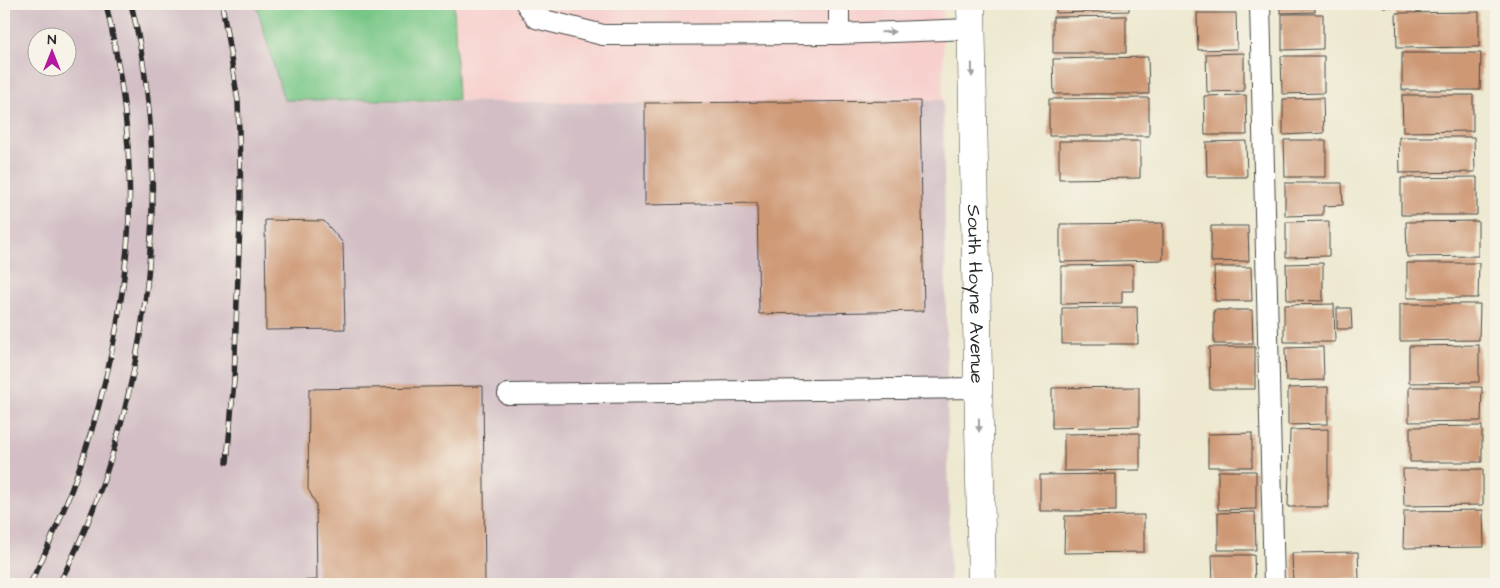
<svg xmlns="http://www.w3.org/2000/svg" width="1500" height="588" viewBox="0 0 1500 588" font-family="'Architects Daughter',sans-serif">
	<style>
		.built { fill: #f7d0ce }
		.industrial { fill: #d2bec4; fill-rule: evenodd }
		.pitch { fill: #78c787; stroke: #527959 }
		.building { fill: #ce9875 }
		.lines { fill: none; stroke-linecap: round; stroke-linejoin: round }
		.service-casing { stroke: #484744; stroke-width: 22 }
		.minor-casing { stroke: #484744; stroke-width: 29 }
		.service { stroke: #fff; stroke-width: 20 }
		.minor { stroke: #fff; stroke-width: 28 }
		.rail-casing { stroke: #2b2b2b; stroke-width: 5.5 }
		.rail { stroke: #f7f3e8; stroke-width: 4; stroke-dasharray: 11; stroke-linecap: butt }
		.oneway { fill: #a0a0a0 }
		.labels { text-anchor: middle; stroke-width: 4; stroke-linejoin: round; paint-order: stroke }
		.street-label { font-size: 19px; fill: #2b2b2b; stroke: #f7f3e8 }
	</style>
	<rect width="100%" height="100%" fill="#f7f3e8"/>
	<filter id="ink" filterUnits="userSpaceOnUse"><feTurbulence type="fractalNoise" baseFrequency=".02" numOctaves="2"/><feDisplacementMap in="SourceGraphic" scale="10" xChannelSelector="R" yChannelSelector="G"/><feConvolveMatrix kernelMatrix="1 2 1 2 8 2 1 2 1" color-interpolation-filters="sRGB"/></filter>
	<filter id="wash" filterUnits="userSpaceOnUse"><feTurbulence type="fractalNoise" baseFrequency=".0096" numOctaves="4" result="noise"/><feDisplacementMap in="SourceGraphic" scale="20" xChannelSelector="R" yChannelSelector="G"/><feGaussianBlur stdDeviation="1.12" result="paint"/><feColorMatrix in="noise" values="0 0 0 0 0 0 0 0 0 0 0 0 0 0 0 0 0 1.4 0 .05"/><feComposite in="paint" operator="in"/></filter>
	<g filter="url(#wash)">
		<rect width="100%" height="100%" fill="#ede8cf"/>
		<!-- built -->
		<polygon class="built" points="256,4 943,4 943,100 645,103 284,100"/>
		<!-- industrial -->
		<path class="industrial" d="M4,4H256L284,100L645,103L943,100L950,584H4ZM38,38H68V68H38Z"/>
		<!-- pitch -->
		<polygon class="pitch" points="256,4 454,4 458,100 284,100"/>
		<g id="blocks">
			<!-- building -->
			<g class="building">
				<polygon points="1056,4 1129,4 1129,11 1056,13"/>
				<rect x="1206" y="4" width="39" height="5"/>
				<polygon points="1280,4 1315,4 1315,12 1280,13"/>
				<polygon points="1383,4 1472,4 1472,6 1383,7"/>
				<polygon points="1479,12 1479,47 1397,48 1396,13"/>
				<polygon points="1197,13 1236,13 1237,49 1198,50"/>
				<polygon points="1282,14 1323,14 1323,49 1282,50"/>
				<polygon points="1126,16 1126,53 1053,53 1053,17"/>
				<polygon points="1244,53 1244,91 1207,92 1206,54"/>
				<polygon points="1402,53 1481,53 1480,90 1402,90"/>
				<polygon points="1281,56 1324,56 1324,93 1282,94"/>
				<polygon points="1148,57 1149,94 1054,94 1053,59"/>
				<polygon points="1246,95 1247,135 1205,135 1204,96"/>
				<polygon points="1402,95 1473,95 1473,131 1403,132"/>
				<polygon points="1149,98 1149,136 1049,136 1049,99"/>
				<polygon points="1323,98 1324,133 1283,135 1283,99"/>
				<polygon points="920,101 924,311 759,314 757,203 645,205 645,103"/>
				<polygon points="1399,137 1474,137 1475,172 1400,173"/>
				<polygon points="1284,140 1326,140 1326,177 1285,177"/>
				<polygon points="1059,141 1140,141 1140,178 1059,179"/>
				<polygon points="1246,141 1247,177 1207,177 1206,142"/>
				<polygon points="1477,177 1477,215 1401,215 1401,178"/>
				<polygon points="1285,183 1342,183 1343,205 1323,206 1323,215 1285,216"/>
				<polygon points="265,220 324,221 343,243 345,329 266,330"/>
				<polygon points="1329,221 1329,256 1286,257 1286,222"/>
				<polygon points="1478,221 1478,256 1407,257 1406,222"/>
				<polygon points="1163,223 1163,260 1060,262 1060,224"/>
				<polygon points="1211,226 1248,226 1249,261 1211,262"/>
				<polygon points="1323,263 1323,301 1287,300 1286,264"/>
				<polygon points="1407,263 1479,263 1478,298 1407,298"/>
				<polygon points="1133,265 1133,291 1122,291 1122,303 1061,304 1061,266"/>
				<polygon points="1214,267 1251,267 1252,301 1215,301"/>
				<polygon points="1334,304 1335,342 1284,342 1284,305"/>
				<polygon points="1400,304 1480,304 1479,340 1400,341"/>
				<polygon points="1137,307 1138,344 1062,344 1062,308"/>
				<polygon points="1337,308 1351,308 1352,329 1337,329"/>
				<polygon points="1214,310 1252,310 1253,344 1214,344"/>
				<polygon points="1479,345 1479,382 1409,383 1409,346"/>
				<polygon points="1209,347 1255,347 1255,389 1210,389"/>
				<polygon points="1323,347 1324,380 1286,381 1285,348"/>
				<polygon points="483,386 485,584 317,584 316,504 308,489 309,389"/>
				<polygon points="1139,387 1139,426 1052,428 1052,388"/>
				<polygon points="1328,387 1328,424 1288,425 1288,388"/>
				<polygon points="1409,387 1482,387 1481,421 1409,422"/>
				<polygon points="1482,426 1482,462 1410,462 1410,427"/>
				<polygon points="1328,429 1328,507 1288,507 1290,430"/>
				<polygon points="1140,433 1140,470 1064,471 1064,434"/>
				<polygon points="1252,433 1252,467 1208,467 1208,434"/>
				<polygon points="1403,469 1483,469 1483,505 1404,506"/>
				<polygon points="1218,471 1256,471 1256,509 1218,510"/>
				<polygon points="1116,474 1116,511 1040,511 1040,475"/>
				<polygon points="1483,510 1484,547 1403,548 1404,511"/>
				<polygon points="1255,512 1256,550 1218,550 1218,513"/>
				<polygon points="1144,515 1144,552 1064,553 1065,516"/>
				<polygon points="1358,552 1359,579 1335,579 1335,584 1293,584 1292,553"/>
				<polygon points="1212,555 1254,555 1255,584 1213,584"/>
				<polygon points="316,580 316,584 292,584 292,581"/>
			</g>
		</g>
	</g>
	<g filter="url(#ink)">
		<use href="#blocks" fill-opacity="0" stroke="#484744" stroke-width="1"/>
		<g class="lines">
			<defs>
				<g id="service">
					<polyline points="526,4 536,18 603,35 839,34 971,29"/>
					<polyline points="839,4 839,34"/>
					<polyline points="1260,4 1274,584"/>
					<polyline points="508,394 978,388"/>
				</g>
				<g id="minor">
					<path id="s1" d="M971,4L982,584"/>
				</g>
			</defs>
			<!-- service casing -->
			<use href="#service" class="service-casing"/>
			<!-- minor casing -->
			<use href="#minor" class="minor-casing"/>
			<!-- service -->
			<use href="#service" class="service"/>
			<!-- minor -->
			<use href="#minor" class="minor"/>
			<defs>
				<g id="rail">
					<polyline points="222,4 238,101 241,196 234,380 227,462"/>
					<path d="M30,584C87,471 123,345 129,218C132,146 122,73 106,4"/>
					<path d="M59,584C147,418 177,186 131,4"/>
				</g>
			</defs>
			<!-- rail casing -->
			<use href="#rail" class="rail-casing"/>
			<!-- rail -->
			<use href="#rail" class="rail"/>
		</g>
		<!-- one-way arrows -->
		<defs><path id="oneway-solid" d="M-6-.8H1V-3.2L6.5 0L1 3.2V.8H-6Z" transform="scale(1.25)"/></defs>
		<g class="oneway">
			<use href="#oneway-solid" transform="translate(888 32) rotate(-2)"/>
			<use href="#oneway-solid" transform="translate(972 70) rotate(89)"/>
			<use href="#oneway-solid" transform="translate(979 425) rotate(89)"/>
		</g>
	</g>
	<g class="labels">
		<!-- street labels -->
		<g class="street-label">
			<text dy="7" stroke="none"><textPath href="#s1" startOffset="290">South Hoyne Avenue</textPath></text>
		</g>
	</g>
	<!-- margin -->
	<rect width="1500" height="588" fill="none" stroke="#f7f3e8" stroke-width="20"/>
	<!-- north arrow -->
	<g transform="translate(52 52)"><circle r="24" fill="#f7f3e8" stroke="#a5a39c"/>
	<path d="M0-4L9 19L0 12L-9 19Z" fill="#b5179e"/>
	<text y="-8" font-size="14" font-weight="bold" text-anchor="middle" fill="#2b2b2b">N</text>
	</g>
</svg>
